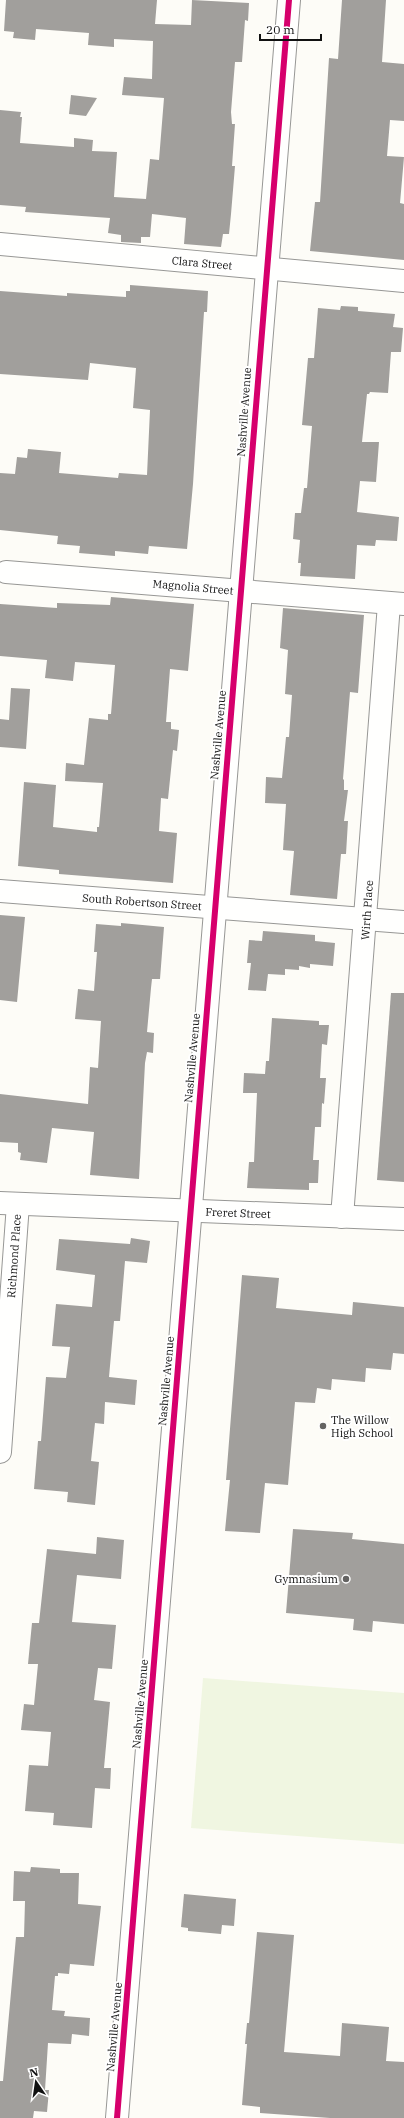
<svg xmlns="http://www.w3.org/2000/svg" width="404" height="2118" viewBox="0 0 404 2118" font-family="'IBM Plex Serif',serif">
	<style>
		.pitch { fill: #f0f6e1 }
		.building { fill: #a19f9c }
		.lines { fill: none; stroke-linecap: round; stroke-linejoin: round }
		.minor-casing { stroke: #979795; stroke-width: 24 }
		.minor { stroke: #fffffe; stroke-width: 22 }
		.cycleway-casing { stroke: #fff; stroke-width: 8 }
		.cycleway { stroke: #d6006c; stroke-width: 6 }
		.poi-dot { fill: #646362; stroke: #fff; stroke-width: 1.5 }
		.labels { text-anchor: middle; stroke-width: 4; stroke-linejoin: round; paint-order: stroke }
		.street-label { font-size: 11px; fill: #111; stroke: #fff }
		.poi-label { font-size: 11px; fill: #111; stroke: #fff; text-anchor: start }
	</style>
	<rect width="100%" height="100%" fill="#fdfcf7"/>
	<!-- pitch -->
	<polygon class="pitch" points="203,1678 404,1693 404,1844 191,1828"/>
	<!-- building -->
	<g class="building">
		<polygon points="6,0 157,0 155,24 191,25 192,0 249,3 248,21 245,20 242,62 235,62 231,112 232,124 235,124 232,166 235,166 231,214 229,234 223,234 221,247 184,244 186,218 152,214 150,237 141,237 141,243 121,242 121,235 108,233 110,218 25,212 26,207 0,205 0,110 21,112 20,117 22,117 20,143 74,147 74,138 93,140 92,151 117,152 114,197 146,199 150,159 159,160 164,98 122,95 124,77 152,79 153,41 114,39 114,47 88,45 89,33 36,29 35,40 13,38 14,32 4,31"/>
		<polygon points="342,0 386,0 382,62 404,64 404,121 390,120 387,156 404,157 400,203 404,204 404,260 310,251 315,202 320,202 329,58 338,59"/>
		<polygon points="71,95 97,98 86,116 69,114"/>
		<polygon points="130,285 208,291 207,312 204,312 193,484 187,549 149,546 148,554 115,551 115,556 79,553 80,546 57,544 58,536 0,530 0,473 15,474 17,457 27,458 28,449 61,452 59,473 118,478 119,473 147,475 150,410 133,408 136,368 90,363 88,380 0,374 0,291 67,296 67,293 126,297 126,291 130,291"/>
		<polygon points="341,306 358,307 358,311 395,314 393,327 403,328 401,352 391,352 388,393 370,392 369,394 367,394 362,442 379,442 376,482 360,481 357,512 399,517 397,541 376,540 375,546 357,545 355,579 300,576 301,563 298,563 300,540 293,539 295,513 301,513 304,488 307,488 312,426 302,425 308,358 314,358 318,308 340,310"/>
		<polygon points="111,597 194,604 188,671 170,669 166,722 171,722 171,729 179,730 177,751 173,750 168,799 161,798 159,831 177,833 173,883 59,874 59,870 18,866 24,782 56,785 53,827 97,832 97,827 99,827 103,783 65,781 66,763 84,765 89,718 108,720 108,714 111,714 115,665 75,662 73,681 45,678 47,660 0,656 0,604 57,608 57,603 110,605"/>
		<polygon points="283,608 364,615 358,693 350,692 343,779 344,780 344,790 348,790 344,821 348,821 346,854 341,854 337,899 290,895 294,851 283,850 286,804 265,803 266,777 282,778 286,737 289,737 292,695 285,694 288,650 280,648"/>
		<polygon points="11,688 30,689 26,749 0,747 0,719 9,720"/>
		<polygon points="0,915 25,917 17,1002 0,1000"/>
		<polygon points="121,923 164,927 160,979 152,979 151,988 147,1032 154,1033 153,1053 147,1052 145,1063 139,1179 90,1175 94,1132 52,1128 47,1163 20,1160 21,1153 18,1152 18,1143 0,1142 0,1094 88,1104 90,1067 98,1068 101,1021 75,1019 78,989 94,991 97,952 94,952 96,924 121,926"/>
		<polygon points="263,931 315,935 315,941 335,943 333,966 310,964 310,968 299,966 299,970 285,969 285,975 268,974 266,991 248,990 251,963 247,963 249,940 262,941"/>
		<polygon points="391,993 404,993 404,1182 377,1180"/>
		<polygon points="272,1018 319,1021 319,1025 329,1025 327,1045 322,1044 320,1078 326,1078 324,1104 322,1103 321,1127 315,1127 313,1160 319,1160 318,1183 309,1183 309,1190 247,1188 249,1162 254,1162 257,1093 243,1093 244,1073 265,1074 266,1061 269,1061"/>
		<polygon points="131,1238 150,1241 147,1263 125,1261 120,1321 114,1321 109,1377 137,1380 135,1405 105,1402 104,1424 95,1423 91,1461 99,1462 95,1505 67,1502 68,1492 34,1489 38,1441 41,1441 46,1377 66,1378 70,1347 52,1346 56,1304 92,1307 95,1275 56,1270 59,1239 130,1244"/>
		<polygon points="242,1275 279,1278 276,1308 352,1315 353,1302 404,1307 404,1354 393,1353 391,1370 366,1368 365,1382 332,1379 331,1390 317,1388 315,1403 295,1402 288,1485 265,1483 260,1533 225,1531 230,1480 226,1480"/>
		<polygon points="293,1529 353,1533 352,1539 404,1544 404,1624 373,1621 372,1632 353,1630 354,1619 286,1613"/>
		<polygon points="97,1537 124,1540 121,1579 77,1575 72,1622 116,1625 112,1669 98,1668 94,1700 110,1702 104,1768 111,1768 110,1789 95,1788 92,1828 53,1825 54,1813 25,1811 29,1765 48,1766 51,1732 21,1730 24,1704 34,1705 38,1664 28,1664 32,1623 39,1623 47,1549 96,1554"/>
		<polygon points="31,1867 60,1869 60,1873 79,1873 78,1904 101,1906 94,1966 70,1964 69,1974 58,1973 58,1976 55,1976 52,2010 65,2011 64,2016 90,2018 89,2036 72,2034 71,2044 48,2043 45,2090 49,2090 47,2112 34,2111 33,2118 0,2118 0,2081 3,2081 16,1937 24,1937 25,1901 13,1901 14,1871 30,1872"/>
		<polygon points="184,1894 236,1899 234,1926 222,1925 221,1934 188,1931 188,1928 181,1927"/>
		<polygon points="257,1932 294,1935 284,2052 340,2056 342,2023 389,2027 386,2061 404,2062 404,2118 330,2118 260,2113 260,2107 242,2105 247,2044 245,2044 247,2023 249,2023"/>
	</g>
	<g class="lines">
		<defs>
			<g id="minor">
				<polyline points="0,244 404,281"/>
				<polyline points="6,572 404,604"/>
				<polyline points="0,891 404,922"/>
				<polyline points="0,1203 404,1219"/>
				<polyline points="342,1217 389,604"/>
				<polyline points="0,1452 18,1204"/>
				<polyline points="117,2118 289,0"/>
			</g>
		</defs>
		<!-- minor casing -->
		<use href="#minor" class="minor-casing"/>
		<!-- minor -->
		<use href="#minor" class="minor"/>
		<defs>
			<polyline id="cycleway" points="117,2118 289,0"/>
		</defs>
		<!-- cycleway casing -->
		<use href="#cycleway" class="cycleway-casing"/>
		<!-- cycleway -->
		<use href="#cycleway" class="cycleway"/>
	</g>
	<!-- markers -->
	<g class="poi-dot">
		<circle cx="323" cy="1426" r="4"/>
		<circle cx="346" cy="1579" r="4"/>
	</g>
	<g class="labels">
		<!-- street labels -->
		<g class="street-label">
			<text transform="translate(202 263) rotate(5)" y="4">Clara Street</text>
			<text transform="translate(244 412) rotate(-86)" y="4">Nashville Avenue</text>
			<text transform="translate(193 587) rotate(5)" y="4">Magnolia Street</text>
			<text transform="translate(218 735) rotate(-85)" y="4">Nashville Avenue</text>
			<text transform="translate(142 902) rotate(4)" y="4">South Robertson Street</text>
			<text transform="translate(367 910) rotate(-86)" y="4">Wirth Place</text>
			<text transform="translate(192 1058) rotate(-85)" y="4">Nashville Avenue</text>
			<text transform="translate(238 1213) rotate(2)" y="4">Freret Street</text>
			<text transform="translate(14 1256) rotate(-86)" y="4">Richmond Place</text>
			<text transform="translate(166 1381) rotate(-85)" y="4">Nashville Avenue</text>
			<text transform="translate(140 1704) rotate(-85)" y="4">Nashville Avenue</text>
			<text transform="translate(114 2027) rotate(-85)" y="4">Nashville Avenue</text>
		</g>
		<!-- poi labels -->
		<g class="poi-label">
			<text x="331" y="1424">The Willow<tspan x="331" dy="13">High School</tspan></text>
			<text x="338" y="1583" text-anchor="end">Gymnasium</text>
		</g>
	</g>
	<!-- north arrow -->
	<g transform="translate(36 2082) rotate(347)" stroke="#ffffff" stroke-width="3" paint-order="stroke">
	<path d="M0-3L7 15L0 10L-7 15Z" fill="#111111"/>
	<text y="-6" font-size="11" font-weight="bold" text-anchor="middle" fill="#111111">N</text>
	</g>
	<!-- scale -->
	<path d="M260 34v6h61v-6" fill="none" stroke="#111111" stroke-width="2"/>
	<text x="266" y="34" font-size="12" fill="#111111" stroke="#ffffff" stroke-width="3" paint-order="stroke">20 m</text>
</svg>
